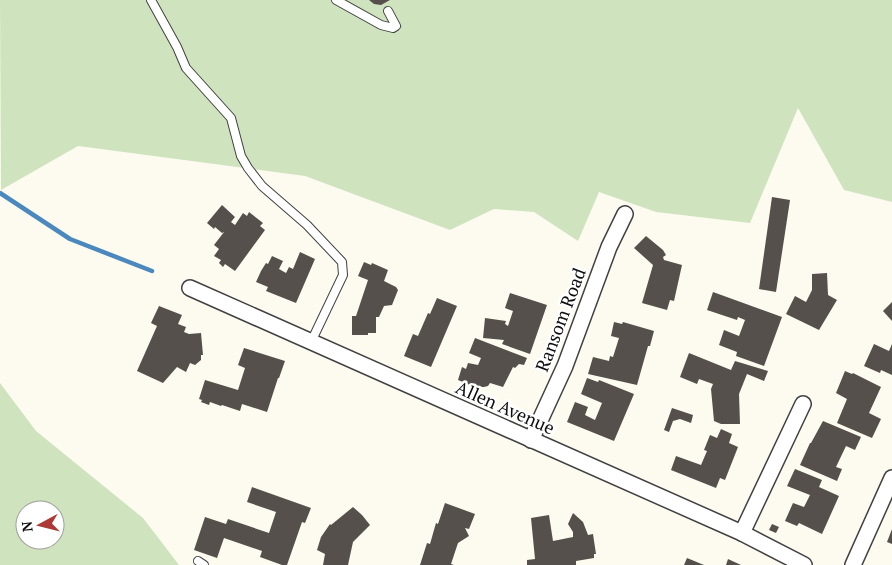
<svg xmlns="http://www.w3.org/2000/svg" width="892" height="565" viewBox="0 0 892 565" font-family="'PT Serif',serif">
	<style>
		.grass { fill: #cfe4be; fill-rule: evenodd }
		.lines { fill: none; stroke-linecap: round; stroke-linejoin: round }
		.stream { stroke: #4b88bd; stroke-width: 4.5 }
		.building { fill: #55504b }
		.service-casing { stroke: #414141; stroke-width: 10 }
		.minor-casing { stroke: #414141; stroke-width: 18 }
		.service { stroke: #fff; stroke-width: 8 }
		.minor { stroke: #fff; stroke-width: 15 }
		.labels { text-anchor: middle; stroke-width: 5; stroke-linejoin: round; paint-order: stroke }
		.street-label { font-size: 18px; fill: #0e0e0e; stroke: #fff }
	</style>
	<rect width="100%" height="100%" fill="#fdfbf0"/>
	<!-- grass -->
	<g class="grass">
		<polygon points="0,0 892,0 892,202 844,190 798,108 750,223 656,212 599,192 578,241 534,212 494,209 450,230 305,176 78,146 1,190"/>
		<path d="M0,383L36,431L143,518L179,565H0ZM25,510H55V540H25Z"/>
	</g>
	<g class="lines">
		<!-- stream -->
		<polyline class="stream" points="0,193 70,239 152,271"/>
	</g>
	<!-- building -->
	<g class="building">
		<polygon points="369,0 390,0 381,5 374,4"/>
		<polygon points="772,197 790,200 776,292 759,289"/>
		<polygon points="222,205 235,217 231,222 235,225 243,213 247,216 249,212 263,223 260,226 265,230 235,271 225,264 223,267 219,263 221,260 214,256 219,249 214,245 224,232 222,233 215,227 214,229 207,223"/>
		<polygon points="646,236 663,250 666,255 663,257 664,260 682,265 674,301 670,300 667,310 642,303 653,265 634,248"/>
		<polygon points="300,252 315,259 296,303 266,291 268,287 256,282 261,271 266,263 268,264 272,256 283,261 279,269 286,273 289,267 293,269"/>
		<polygon points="364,262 371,265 372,263 388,270 384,281 396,287 398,290 392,305 384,306 379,317 376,317 376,333 368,333 368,335 352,335 352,316 356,316 368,280 358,276"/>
		<polygon points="827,273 828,295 837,300 819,330 786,314 795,296 806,302 812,290 812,274"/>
		<polygon points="713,292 782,317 764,366 736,356 737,352 719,345 724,330 739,336 745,320 738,317 737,320 707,310"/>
		<polygon points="510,293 547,305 530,354 502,344 504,340 483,338 485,318 506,321 505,324 508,326 513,311 505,308"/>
		<polygon points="437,298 457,306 431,367 404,356 413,334 418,336 428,313 430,314"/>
		<polygon points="892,302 892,321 883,311"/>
		<polygon points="159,306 182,315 178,324 186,327 184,332 189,334 201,333 203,355 201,355 201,360 195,365 190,363 186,372 177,367 163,383 137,371 157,326 151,323"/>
		<polygon points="614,322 622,324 623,322 654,331 650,346 648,346 637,385 588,374 593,357 609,361 610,356 613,357 619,338 611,336"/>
		<polygon points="475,338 527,358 524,365 519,364 515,368 513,367 503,387 490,383 488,386 484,387 475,387 458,380 462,367 466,369 468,363 478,365 481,358 469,353"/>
		<polygon points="874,344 889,351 892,344 892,375 881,370 880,373 864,366"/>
		<polygon points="244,348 285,361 279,378 278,378 267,412 242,404 240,411 222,405 221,406 210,402 209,405 201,402 202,400 199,399 205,380 238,390 245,368 238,365"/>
		<polygon points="689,353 731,370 735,361 768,371 764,381 747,374 739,394 740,424 721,424 714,421 711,389 713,384 699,379 697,384 680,377"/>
		<polygon points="845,371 852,374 853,373 881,387 869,413 881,419 872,438 837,423 847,399 836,393"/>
		<polygon points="587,378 598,382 599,380 634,394 614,441 567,422 575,402 588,407 585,415 595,420 602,403 581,394"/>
		<polygon points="672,408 693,415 691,423 680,419 673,421 669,432 664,430"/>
		<polygon points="823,421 861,437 855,450 846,446 836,467 842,469 837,481 800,465 810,443 811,443"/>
		<polygon points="721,429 732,434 729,443 738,447 725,480 720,478 716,488 671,470 676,456 701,465 707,451 704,450 710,435 717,438"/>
		<polygon points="795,469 822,480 819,487 839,496 822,534 799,523 797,526 785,521 793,503 804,507 810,495 787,486"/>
		<polygon points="252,487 311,508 305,523 302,522 287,565 282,565 260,557 262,551 224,538 217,558 194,550 205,517 226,524 228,519 269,533 276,512 247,502"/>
		<polygon points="445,503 475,514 469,529 465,528 469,536 458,543 451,564 454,565 420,565 427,543 430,544 436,523 438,524"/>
		<polygon points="353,507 362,515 370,525 353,542 348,565 323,565 325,554 317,550 321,537 330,524 331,525"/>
		<polygon points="573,513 583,522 588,535 593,534 596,554 594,554 594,558 576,561 576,565 527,565 527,560 535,559 531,518 549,515 553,541 573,537 573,532 568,524"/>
		<polygon points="772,524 779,527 776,533 769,530"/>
		<polygon points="892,529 892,544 887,542"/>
		<polygon points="687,558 704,565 684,565"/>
		<polygon points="728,559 741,565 726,565"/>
	</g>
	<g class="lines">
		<defs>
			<g id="service">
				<polyline points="151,0 177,47 186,68 231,118 241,156 248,168 262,186 307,225 342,262 343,275 311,342"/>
				<polyline points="336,0 381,25 393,28 396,26 388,11"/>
				<polyline points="198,561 204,565"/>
			</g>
			<g id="minor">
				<polyline points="190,288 742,533 804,565"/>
				<polyline points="531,440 565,366 609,247 625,214"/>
				<polyline points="742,533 803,404"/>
				<polyline points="853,565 892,478"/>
			</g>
		</defs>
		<!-- service casing -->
		<use href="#service" class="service-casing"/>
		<!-- minor casing -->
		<use href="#minor" class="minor-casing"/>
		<!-- service -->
		<use href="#service" class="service"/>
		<!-- minor -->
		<use href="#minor" class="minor"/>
	</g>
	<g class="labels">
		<!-- street labels -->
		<g class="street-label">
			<text transform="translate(561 320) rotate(-69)" y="6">Ransom Road</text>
			<text transform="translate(505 408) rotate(24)" y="6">Allen Avenue</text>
		</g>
	</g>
	<!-- north arrow -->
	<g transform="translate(40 525) rotate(263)"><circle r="24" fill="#ffffff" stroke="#9f9f9f"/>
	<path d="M0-4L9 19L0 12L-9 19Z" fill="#ad3937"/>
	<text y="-8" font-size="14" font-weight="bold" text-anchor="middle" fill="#0e0e0e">N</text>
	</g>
</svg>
